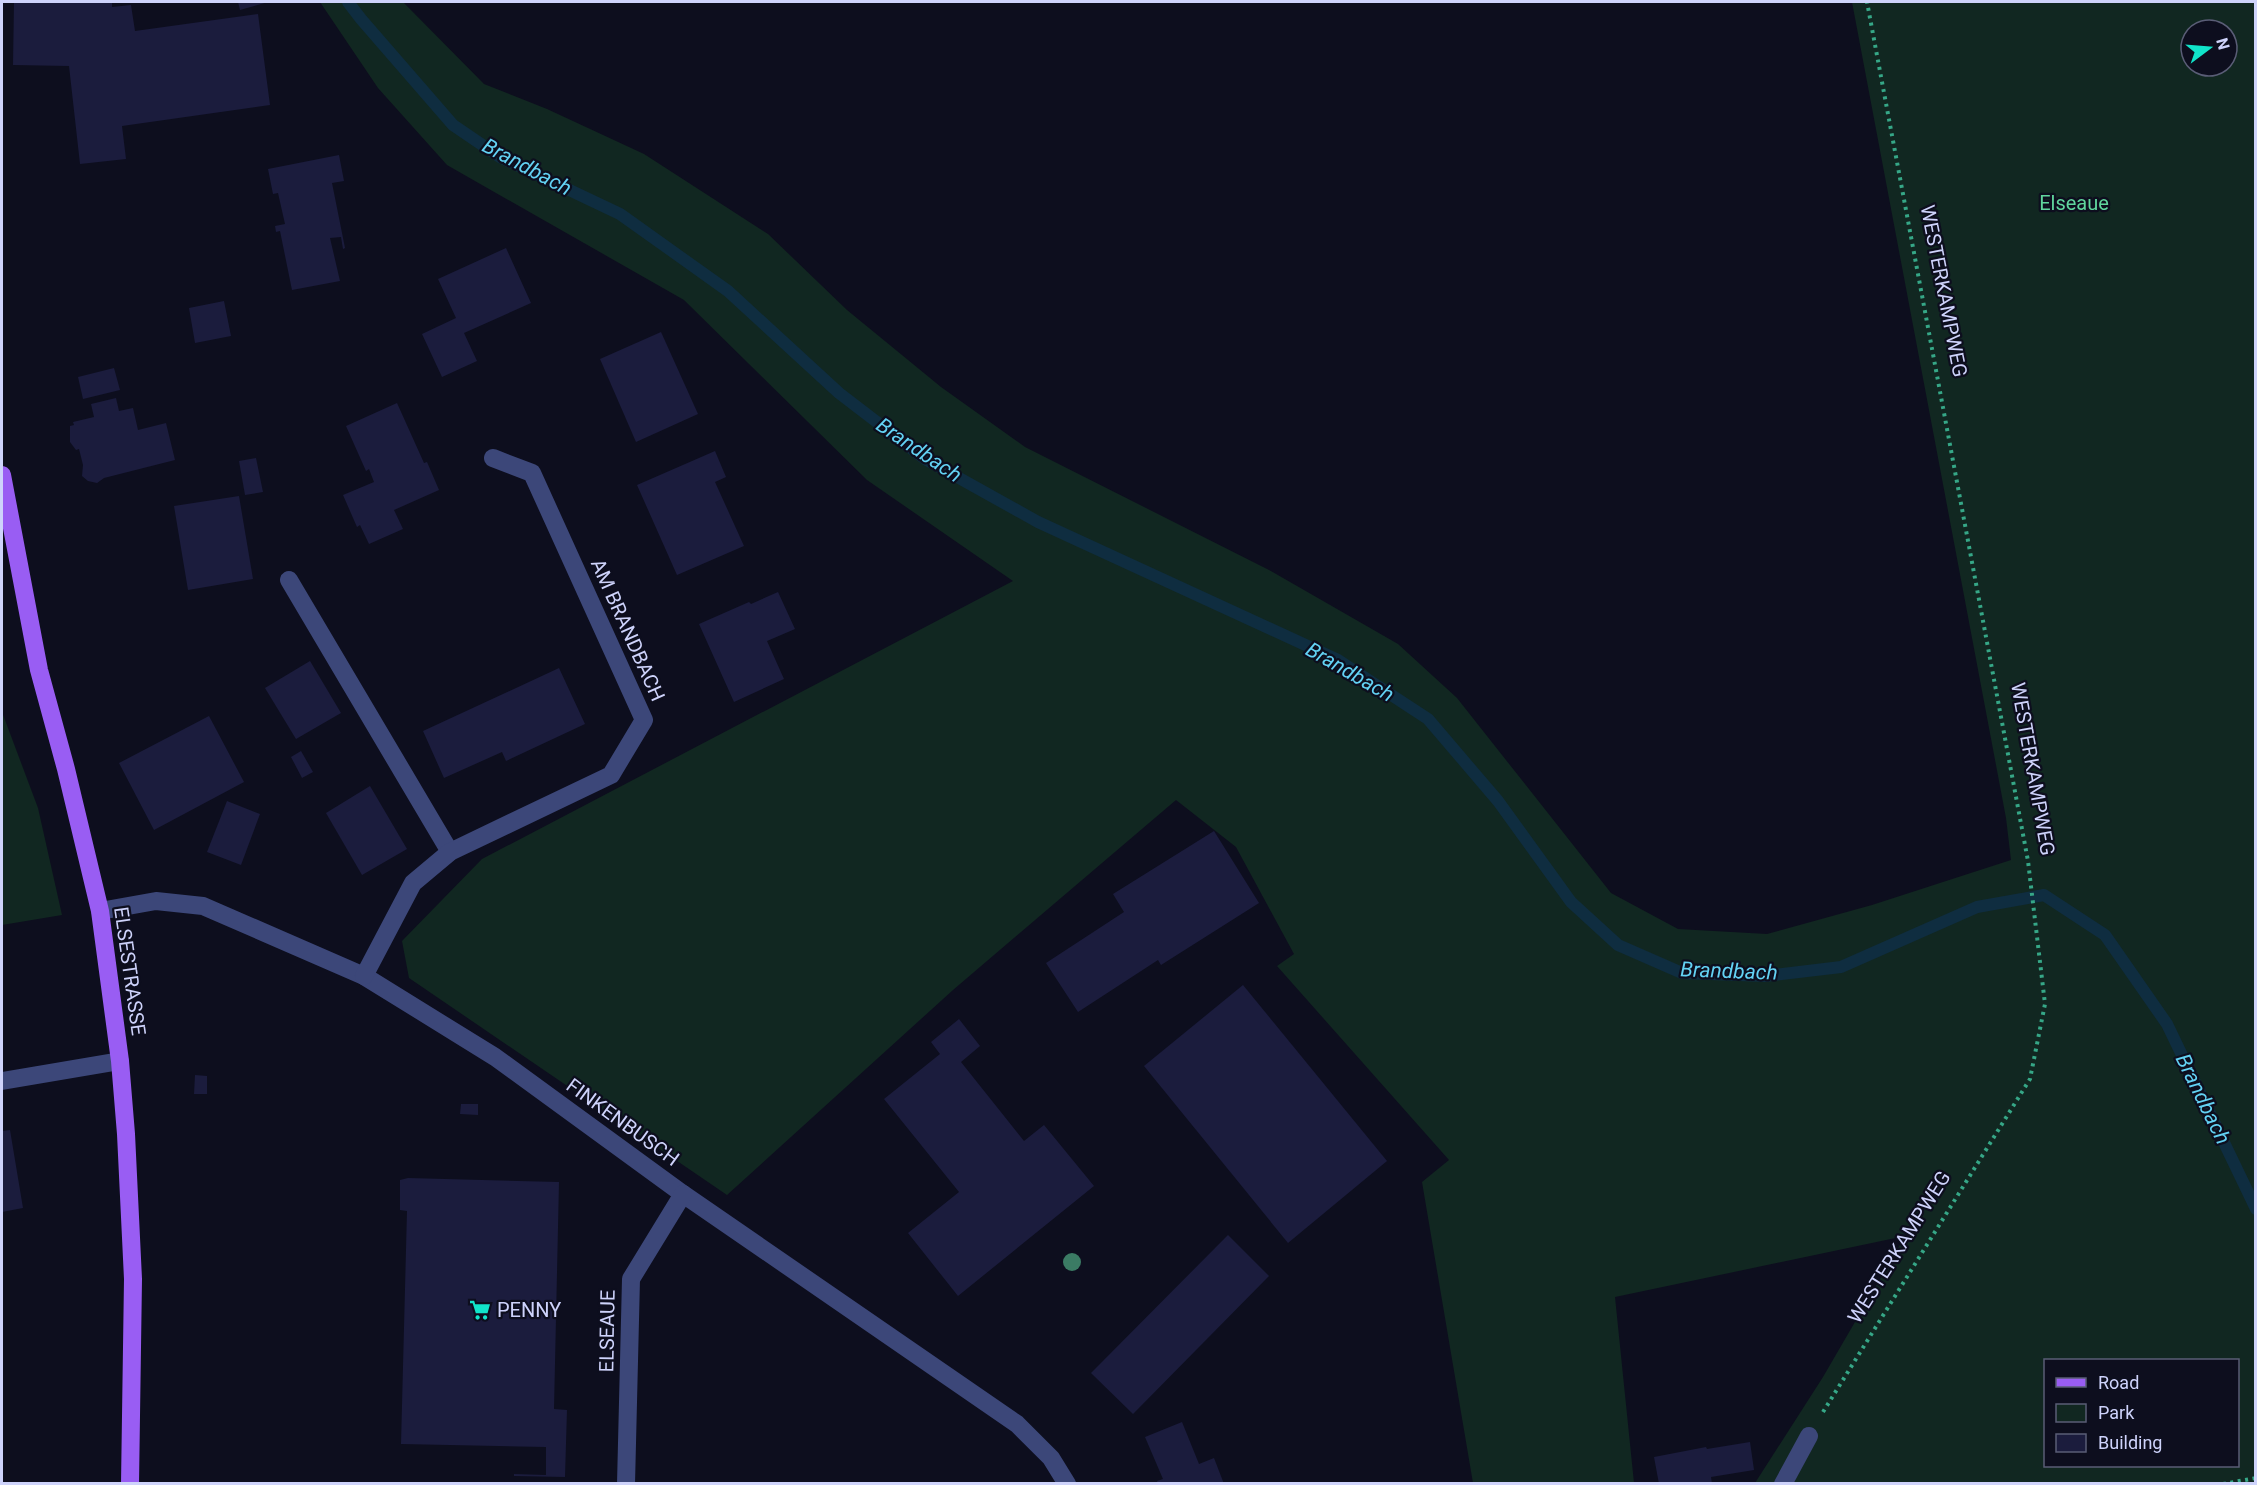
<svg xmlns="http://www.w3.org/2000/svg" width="2257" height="1485" viewBox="0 0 2257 1485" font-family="Roboto,sans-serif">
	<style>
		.green { fill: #112721; fill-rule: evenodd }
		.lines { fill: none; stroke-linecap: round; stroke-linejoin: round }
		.stream { stroke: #0f2d40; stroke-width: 12 }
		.building { fill: #1b1c3d }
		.path { stroke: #36a787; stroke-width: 4; stroke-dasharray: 3 4.5; stroke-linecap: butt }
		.minor { stroke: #3c4779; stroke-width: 18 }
		.major { stroke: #995df3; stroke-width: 18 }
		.tree { fill: #3b7b64 }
		.labels { text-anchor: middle; stroke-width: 4.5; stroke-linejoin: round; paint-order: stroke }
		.park-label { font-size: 20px; fill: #60d59d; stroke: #0d0e1e }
		.street-label { font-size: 20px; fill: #ced3fb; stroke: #0d0e1e }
		.poi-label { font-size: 20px; fill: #ced3fb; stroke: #0d0e1e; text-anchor: start }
		.water-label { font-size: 21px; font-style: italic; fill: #63d2f4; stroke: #0d0e1e }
	</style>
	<rect width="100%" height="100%" fill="#0d0e1e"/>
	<!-- green -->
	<g class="green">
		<path d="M320,2H403L484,84L547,109L644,154L768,234L847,310L941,387L1025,447L1269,570L1398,644L1457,698L1611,893L1678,929L1767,934L1872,905L2011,860L2006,818L1852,2H2255V1483H1755L1823,1377L1905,1236L1615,1297L1634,1483H1473L1422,1182L1449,1160L1277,966L1294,954L1236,847L1176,800L953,990L727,1195L409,978L402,941L482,859L1013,581L867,480L684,300L447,165L378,88ZM2191,30H2227V66H2191ZM2046,1360H2238V1466H2046Z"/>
		<polygon points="2,712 38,808 62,915 2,925"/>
	</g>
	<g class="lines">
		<!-- stream -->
		<polyline class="stream" points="348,2 361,19 453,125 500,157 620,214 728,291 839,393 925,459 1038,522 1338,660 1428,719 1498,801 1571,902 1618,945 1682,973 1766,976 1841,967 1977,907 2044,895 2105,935 2167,1024 2256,1209"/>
	</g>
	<!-- building -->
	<g class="building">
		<polygon points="14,2 112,2 112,7 131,5 135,31 258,14 270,105 122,126 126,159 80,164 69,66 13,65"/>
		<polygon points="238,2 268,2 240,10"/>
		<polygon points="339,155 344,181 332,183 345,248 343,249 341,237 330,238 340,281 292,290 280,231 276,232 275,226 285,224 278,193 273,194 268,169"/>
		<polygon points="506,248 531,303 464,333 477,361 442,377 422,334 456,318 438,279"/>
		<polygon points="224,301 231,336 195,343 189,308"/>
		<polygon points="661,332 698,414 636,442 600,359"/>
		<polygon points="114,368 120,390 83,399 78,377"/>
		<polygon points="116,398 119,411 133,408 138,430 166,423 175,460 104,478 97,483 88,481 82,476 83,465 79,449 76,450 70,442 70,426 74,425 73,422 94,417 91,404"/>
		<polygon points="397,403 424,463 427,462 439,490 394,510 403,529 369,544 360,525 357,527 343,495 374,482 369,469 366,471 346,426"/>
		<polygon points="715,451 726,477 715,482 744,546 677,575 637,485"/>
		<polygon points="256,458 263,492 245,495 239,461"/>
		<polygon points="239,496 253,579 188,590 174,506"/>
		<polygon points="778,592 795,629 767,641 784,679 734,702 699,624 749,602 751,604"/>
		<polygon points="310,661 341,713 296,739 265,688"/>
		<polygon points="559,668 585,724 506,761 502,752 444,778 423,731"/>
		<polygon points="209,716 244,782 154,830 119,763"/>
		<polygon points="301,751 313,772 302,778 291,757"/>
		<polygon points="370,786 407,849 362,875 326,813"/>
		<polygon points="227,801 260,814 241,865 207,852"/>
		<polygon points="1214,831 1259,903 1161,965 1158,960 1078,1012 1046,963 1124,912 1113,894"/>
		<polygon points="1243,985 1387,1161 1288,1243 1144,1066"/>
		<polygon points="959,1019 980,1046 961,1062 1024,1141 1044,1125 1094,1186 958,1296 908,1233 959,1192 884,1099 940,1054 931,1042"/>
		<polygon points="195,1075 207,1076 207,1094 194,1094"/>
		<polygon points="461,1104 478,1104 478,1115 460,1114"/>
		<polygon points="10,1130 23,1208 2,1212 2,1131"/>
		<polygon points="408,1178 559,1182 554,1409 567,1410 565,1477 514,1476 514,1474 546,1475 546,1447 401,1444 407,1211 400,1210 400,1180"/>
		<polygon points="1228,1235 1269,1276 1133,1414 1091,1373"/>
		<polygon points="1182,1422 1199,1464 1214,1458 1224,1484 1158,1484 1157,1481 1163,1479 1145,1437"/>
		<polygon points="1750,1442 1754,1470 1711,1477 1712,1484 1659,1484 1654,1457 1706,1447 1707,1449"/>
	</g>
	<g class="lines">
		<!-- path -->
		<g class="path">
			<polyline points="1823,1412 2030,1079 2045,1004 2028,861 1867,2"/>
			<polyline points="2223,1484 2256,1478"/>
		</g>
		<!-- minor -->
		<g class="minor">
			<polyline points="289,580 450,852"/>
			<polyline points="100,911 156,901 203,906 364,976 495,1057 683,1194 1017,1424 1051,1458 1067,1484"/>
			<polyline points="364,976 413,883 450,852 611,775 644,720 532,473 493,458"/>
			<polyline points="2,1081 120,1061"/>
			<polyline points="626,1484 631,1279 683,1194"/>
			<polyline points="1783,1484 1809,1436"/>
		</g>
		<!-- major -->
		<polyline class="major" points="2,475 39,670 66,769 100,911 120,1061 126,1134 133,1279 130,1484"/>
	</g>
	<!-- trees -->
	<circle class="tree" cx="1072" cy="1262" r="9"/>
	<!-- icons -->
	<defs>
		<symbol id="supermarket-bare" viewBox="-9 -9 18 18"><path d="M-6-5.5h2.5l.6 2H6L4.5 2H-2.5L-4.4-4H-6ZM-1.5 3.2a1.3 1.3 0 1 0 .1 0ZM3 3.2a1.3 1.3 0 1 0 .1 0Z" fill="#11e4ca" stroke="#0d0e1e" stroke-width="2.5" paint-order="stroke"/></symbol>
	</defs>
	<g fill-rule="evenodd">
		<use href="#supermarket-bare" x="465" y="1295" width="30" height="30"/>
	</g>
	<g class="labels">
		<!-- park labels -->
		<g class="park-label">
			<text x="2074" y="210">Elseaue</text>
		</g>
		<!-- street labels -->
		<g class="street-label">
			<text transform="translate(1944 291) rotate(79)" y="7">WESTERKAMPWEG</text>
			<text transform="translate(628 630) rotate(66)" y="7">AM BRANDBACH</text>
			<text transform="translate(2033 769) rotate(80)" y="7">WESTERKAMPWEG</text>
			<text transform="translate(130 971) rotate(82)" y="7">ELSESTRASSE</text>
			<text transform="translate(623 1122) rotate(36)" y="7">FINKENBUSCH</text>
			<text transform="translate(1899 1247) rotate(-58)" y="7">WESTERKAMPWEG</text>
			<text transform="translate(607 1331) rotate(-89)" y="7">ELSEAUE</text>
		</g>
		<!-- poi labels -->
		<g class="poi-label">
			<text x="497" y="1317">PENNY</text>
		</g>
		<!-- water labels -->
		<g class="water-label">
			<text transform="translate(527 167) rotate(28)" y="7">Brandbach</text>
			<text transform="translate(919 450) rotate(34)" y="7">Brandbach</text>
			<text transform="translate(1350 672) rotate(30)" y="7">Brandbach</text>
			<text transform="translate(1729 971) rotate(2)" y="7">Brandbach</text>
			<text transform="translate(2203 1099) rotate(64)" y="7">Brandbach</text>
		</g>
	</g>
	<!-- border -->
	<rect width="2257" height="1485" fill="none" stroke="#ced3fb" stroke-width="6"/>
	<!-- legend -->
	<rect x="2044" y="1359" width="195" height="108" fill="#0d0e1e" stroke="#5a5d76" stroke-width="1.5"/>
	<rect x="2056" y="1378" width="30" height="9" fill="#995df3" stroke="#5a5d76" stroke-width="1.5"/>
	<text x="2098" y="1389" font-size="18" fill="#ced3fb">Road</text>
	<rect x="2056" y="1404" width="30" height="18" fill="#112721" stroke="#5a5d76" stroke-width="1.5"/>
	<text x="2098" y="1419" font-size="18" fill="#ced3fb">Park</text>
	<rect x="2056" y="1434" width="30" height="18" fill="#1b1c3d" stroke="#5a5d76" stroke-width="1.5"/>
	<text x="2098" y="1449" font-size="18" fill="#ced3fb">Building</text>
	<!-- north arrow -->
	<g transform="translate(2209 48) rotate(74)"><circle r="28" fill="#0d0e1e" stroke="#5a5d76" stroke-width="1.5"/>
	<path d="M0-4.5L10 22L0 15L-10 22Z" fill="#11e4ca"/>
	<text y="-9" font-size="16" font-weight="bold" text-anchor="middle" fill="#ced3fb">N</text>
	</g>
</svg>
